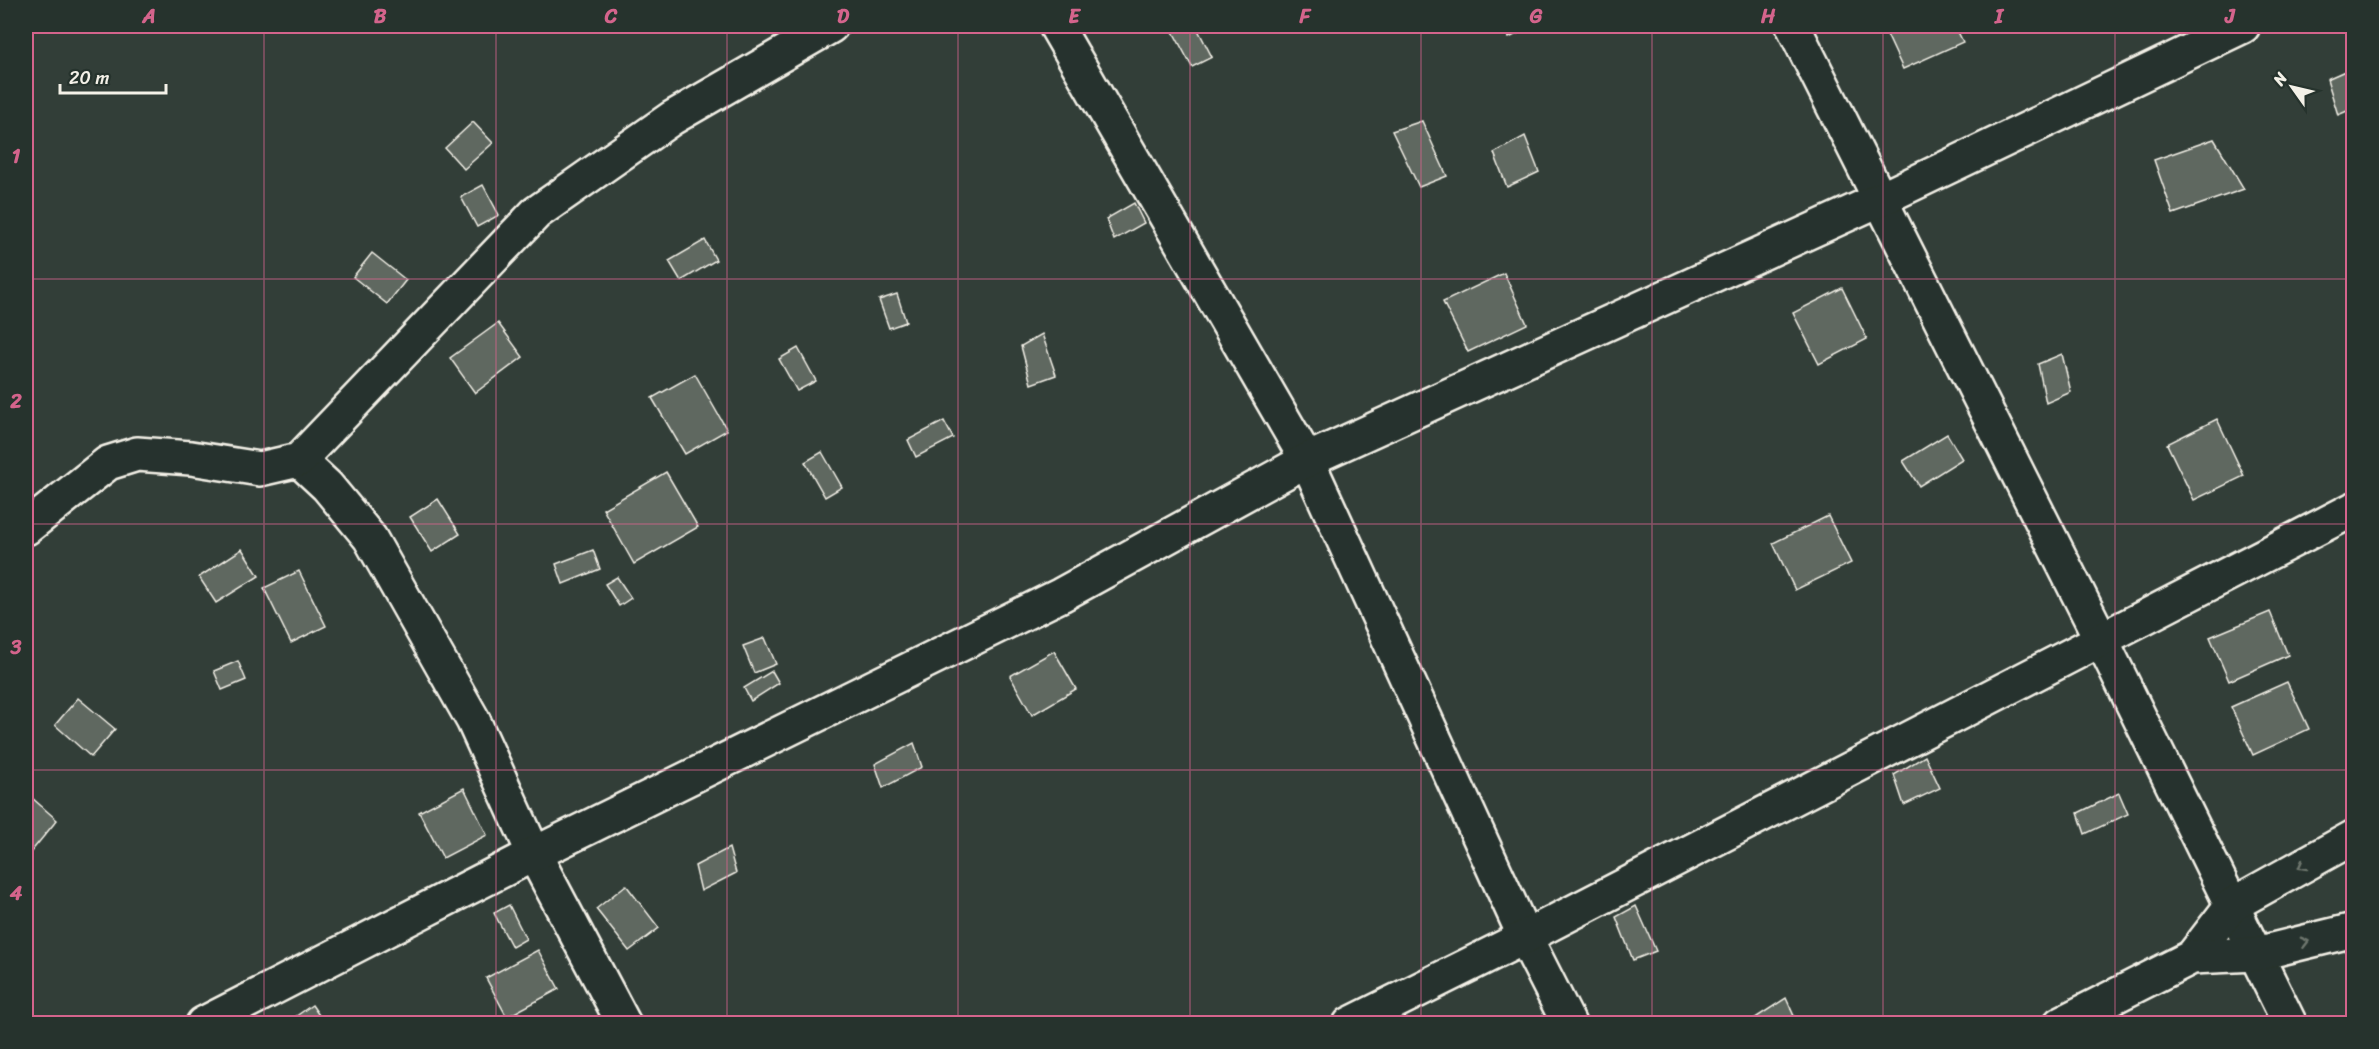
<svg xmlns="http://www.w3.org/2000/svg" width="2379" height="1049" viewBox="0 0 2379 1049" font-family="Sriracha,sans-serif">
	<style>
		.building { fill: #5f6861; stroke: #f4f1e8; stroke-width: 1.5 }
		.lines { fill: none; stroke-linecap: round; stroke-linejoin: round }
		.minor-casing { stroke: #f4f1e8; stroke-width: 38 }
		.tertiary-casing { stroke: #f4f1e8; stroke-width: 38 }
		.minor { stroke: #26332d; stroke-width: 33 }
		.tertiary { stroke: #26332d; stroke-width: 33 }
		.oneway { stroke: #6e766e }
		.grid { fill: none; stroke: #d4648c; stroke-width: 1.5; stroke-opacity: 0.55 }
		.neatline { fill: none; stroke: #d4648c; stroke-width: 2 }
		.grid-label { font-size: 20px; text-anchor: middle; font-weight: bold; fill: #d4648c }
	</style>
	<rect width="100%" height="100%" fill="#323e38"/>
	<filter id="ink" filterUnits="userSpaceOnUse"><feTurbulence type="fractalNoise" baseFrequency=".0167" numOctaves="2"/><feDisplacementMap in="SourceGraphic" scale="12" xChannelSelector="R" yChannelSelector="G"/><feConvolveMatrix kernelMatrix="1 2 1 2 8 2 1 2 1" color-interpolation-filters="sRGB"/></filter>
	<g filter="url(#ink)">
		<!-- building -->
		<g class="building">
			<polygon points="1170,26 1196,26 1212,57 1192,67"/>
			<polygon points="1503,26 1533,26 1509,38"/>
			<polygon points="1883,26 1955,26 1963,42 1903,69"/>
			<polygon points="2354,67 2354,108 2338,115 2327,79"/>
			<polygon points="1422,121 1447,176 1419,187 1392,131"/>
			<polygon points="473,122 493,143 464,169 445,148"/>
			<polygon points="1525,136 1539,172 1507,187 1494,153"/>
			<polygon points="2214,139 2244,189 2173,214 2154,160"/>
			<polygon points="483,185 499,215 477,227 461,197"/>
			<polygon points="1134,203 1144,223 1114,240 1106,219"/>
			<polygon points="705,240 716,260 681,281 669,261"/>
			<polygon points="372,253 406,280 387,304 353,277"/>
			<polygon points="1504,273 1527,324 1468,352 1443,302"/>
			<polygon points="1842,288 1867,339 1819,364 1793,313"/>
			<polygon points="897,294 906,322 889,328 879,300"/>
			<polygon points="498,323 523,357 475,393 450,358"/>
			<polygon points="1042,334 1056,375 1031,384 1021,346"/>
			<polygon points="798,348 816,381 797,391 779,359"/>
			<polygon points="2062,354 2071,392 2046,403 2038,364"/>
			<polygon points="695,374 727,430 685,454 652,398"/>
			<polygon points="2217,419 2244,476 2194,500 2167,444"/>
			<polygon points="944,421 953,438 916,457 908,440"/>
			<polygon points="1947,434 1962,459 1919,486 1903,461"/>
			<polygon points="822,452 842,487 825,497 805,462"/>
			<polygon points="666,472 698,527 634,564 603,509"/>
			<polygon points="438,499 460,534 432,552 410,517"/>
			<polygon points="1828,516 1851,563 1795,590 1773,543"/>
			<polygon points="242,549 259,576 216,603 199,577"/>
			<polygon points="593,550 600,569 563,584 556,564"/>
			<polygon points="299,571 326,626 291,643 264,588"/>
			<polygon points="617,577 631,598 619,606 605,584"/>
			<polygon points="2270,612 2288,655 2229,681 2210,637"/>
			<polygon points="765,638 776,664 754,673 743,646"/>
			<polygon points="1054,651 1076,689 1032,715 1010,676"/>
			<polygon points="238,661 246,680 222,690 214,671"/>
			<polygon points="772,671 779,683 751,701 744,688"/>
			<polygon points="2287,682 2309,729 2253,755 2231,707"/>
			<polygon points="78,698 115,729 91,757 55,725"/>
			<polygon points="914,743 922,767 883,788 875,764"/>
			<polygon points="1925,756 1940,788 1904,805 1894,775"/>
			<polygon points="464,788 487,835 443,858 419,812"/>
			<polygon points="2119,793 2128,814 2085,834 2078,813"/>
			<polygon points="31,797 57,820 26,858 26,803"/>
			<polygon points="729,848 736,873 701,891 695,866"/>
			<polygon points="626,885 659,928 629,951 596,909"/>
			<polygon points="509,905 526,939 512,947 494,913"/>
			<polygon points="1636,906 1656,951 1633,960 1616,917"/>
			<polygon points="538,950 559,989 507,1017 486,978"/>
			<polygon points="1786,998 1794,1016 1782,1024 1746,1024"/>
			<polygon points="312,1005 325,1024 285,1024"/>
		</g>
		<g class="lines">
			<defs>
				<g id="minor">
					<polyline points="1056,26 1307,460 1525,937 1569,1024"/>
					<polyline points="1793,26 2101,639 2290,1024"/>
					<polyline points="299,460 327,486 370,538 473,720 534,854 624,1024"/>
					<polyline points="26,528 108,463 137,454 191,458 260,469 299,460 536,213 672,118 831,26"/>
					<polyline points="203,1024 534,854 1061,595 1307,460 1881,199 2243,26"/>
					<polyline points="1350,1024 1525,937 2354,509"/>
				</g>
				<g id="tertiary">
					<polyline points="2192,957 2232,905 2354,837"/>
					<polyline points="2060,1024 2192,957 2256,954 2354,930"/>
				</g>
			</defs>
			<!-- minor casing -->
			<use href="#minor" class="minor-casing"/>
			<!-- tertiary casing -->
			<use href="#tertiary" class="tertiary-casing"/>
			<!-- minor -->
			<use href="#minor" class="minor"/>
			<!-- tertiary -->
			<use href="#tertiary" class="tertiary"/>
		</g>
		<!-- one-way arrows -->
		<defs><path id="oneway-chevron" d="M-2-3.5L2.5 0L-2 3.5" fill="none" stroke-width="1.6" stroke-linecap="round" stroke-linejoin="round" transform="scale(1.5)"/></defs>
		<g class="oneway">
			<use href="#oneway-chevron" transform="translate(2302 866) rotate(151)"/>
			<use href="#oneway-chevron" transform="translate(2305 942) rotate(-14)"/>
		</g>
	</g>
	<!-- grid -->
	<path class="grid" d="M264,26V1024M496,26V1024M727,26V1024M958,26V1024M1190,26V1024M1421,26V1024M1652,26V1024M1883,26V1024M2115,26V1024M26,279H2354M26,524H2354M26,770H2354"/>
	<!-- margin -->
	<rect width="2379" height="1049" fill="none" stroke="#26332d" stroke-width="66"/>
	<!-- north arrow -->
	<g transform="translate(2292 87) rotate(304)" stroke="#26332d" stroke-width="4.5" paint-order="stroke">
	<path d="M0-4.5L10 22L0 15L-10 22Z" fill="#f4f1e8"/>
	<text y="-9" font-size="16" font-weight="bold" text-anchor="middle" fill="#f4f1e8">N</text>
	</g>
	<!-- scale -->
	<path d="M60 84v9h106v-9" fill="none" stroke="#f4f1e8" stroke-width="3"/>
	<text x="69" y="84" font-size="18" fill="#f4f1e8" stroke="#26332d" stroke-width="4.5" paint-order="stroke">20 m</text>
	<rect x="33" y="33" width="2313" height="983" class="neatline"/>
	<g class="grid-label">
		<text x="149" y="23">A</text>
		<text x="380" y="23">B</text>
		<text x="611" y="23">C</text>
		<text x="843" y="23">D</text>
		<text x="1074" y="23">E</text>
		<text x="1305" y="23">F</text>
		<text x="1536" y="23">G</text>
		<text x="1768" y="23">H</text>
		<text x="1999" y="23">I</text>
		<text x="2230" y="23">J</text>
		<text x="16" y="163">1</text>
		<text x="16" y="408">2</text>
		<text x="16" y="654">3</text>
		<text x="16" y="900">4</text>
	</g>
</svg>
